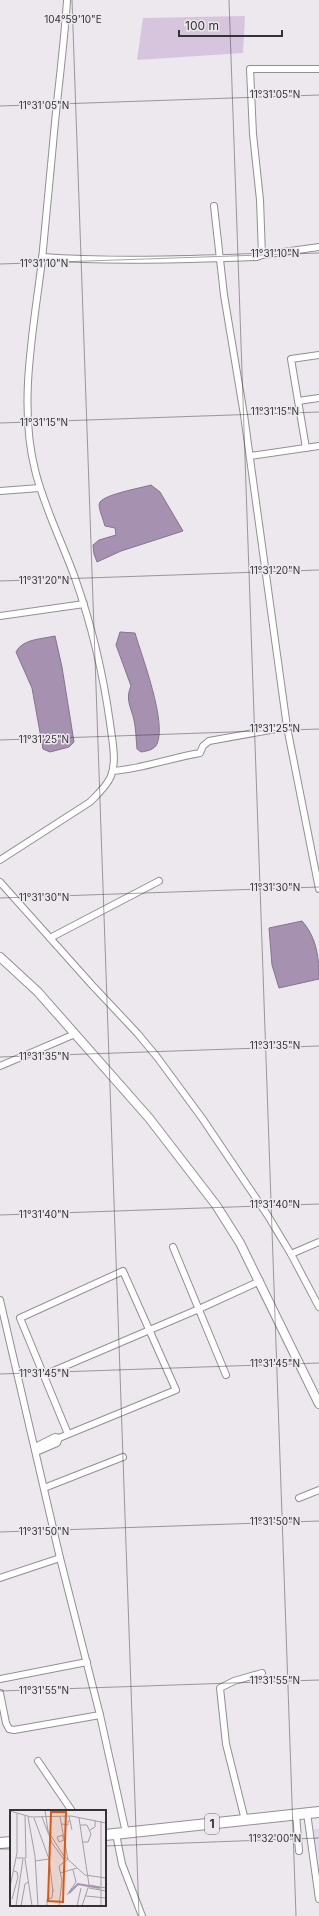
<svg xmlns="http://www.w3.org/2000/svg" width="319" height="1916" viewBox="0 0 319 1916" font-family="Inter,sans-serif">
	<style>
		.built { fill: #e2d9e6 }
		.green { fill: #d7c5de }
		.water { fill: #a791b1; stroke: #84748c }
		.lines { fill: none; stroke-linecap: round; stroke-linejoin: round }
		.minor-casing { stroke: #938f94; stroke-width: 8 }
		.tertiary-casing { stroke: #938f94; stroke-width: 10 }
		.trunk-casing { stroke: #938f94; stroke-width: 12 }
		.minor { stroke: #fff; stroke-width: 6 }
		.tertiary { stroke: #fff; stroke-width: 8 }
		.trunk { stroke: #fff; stroke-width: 10 }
		.ticks { fill: none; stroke: #333234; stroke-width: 1; stroke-opacity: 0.45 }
		.labels { text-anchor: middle; stroke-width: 3; stroke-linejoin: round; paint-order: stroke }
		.shield { fill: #ece8ee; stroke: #6a696c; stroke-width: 1 }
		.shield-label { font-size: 12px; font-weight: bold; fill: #333234 }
		.inset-river { fill: none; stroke: #a791b1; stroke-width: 2 }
		.inset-road { fill: none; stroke: #a29fa4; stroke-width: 1 }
		.view { fill: #df570e; fill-opacity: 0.15; stroke: #df570e; stroke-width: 2 }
		.inset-edge { fill: none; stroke: #333234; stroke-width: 2 }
		.ticks-label { font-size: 10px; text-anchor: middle; fill: #333234; stroke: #ece8ee; stroke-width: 3; stroke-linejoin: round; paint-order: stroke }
	</style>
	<rect width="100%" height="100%" fill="#ece8ee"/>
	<!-- built -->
	<polygon class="built" points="313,1829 319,1829 319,1866"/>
	<!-- green -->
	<polygon class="green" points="245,16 243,53 137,60 143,18"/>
	<!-- water -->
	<g class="water">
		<path d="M151,485L160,492L183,531L121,551L97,562L94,554L93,545L99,540L116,535L115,528L105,526L104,523C103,518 97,506 100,502C106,494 141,488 151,485Z"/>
		<path d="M120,632L135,633C142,657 167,722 157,744C154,750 147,751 141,752L137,749C136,739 136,729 134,720C131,707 125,699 131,686L116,645Z"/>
		<path d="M55,636L62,667L74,742L69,747L50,752L43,749L32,688L16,652C22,639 42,639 55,636Z"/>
		<path d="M302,921C317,938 319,958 319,979L279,988L272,965L269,928Z"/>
	</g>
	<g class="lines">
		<defs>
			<g id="minor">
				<polyline points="214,206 224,295 244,415 287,727 319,889"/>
				<polyline points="262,255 319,247"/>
				<path d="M42,257C113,262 186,259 257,257L262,255L260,200L253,134L250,69H319"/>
				<polyline points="298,401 319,398"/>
				<polyline points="306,448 291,359 319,355"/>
				<polyline points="250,456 319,446"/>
				<polyline points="0,491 40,488"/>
				<polyline points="0,616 84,604"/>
				<path d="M113,771C142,769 170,758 200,753L203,746L209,741L287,727"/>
				<path d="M0,860L90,802C98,794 107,786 111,776C117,761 112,739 110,723C103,673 92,626 75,578C62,542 44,507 35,470C18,403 34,327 42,260C46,221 49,183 53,144C57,96 64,48 67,0"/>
				<polyline points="0,882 92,985 138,1034 157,1057 202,1118 268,1216 291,1254 319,1307"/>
				<polyline points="50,938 159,881"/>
				<polyline points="0,1066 75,1034"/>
				<polyline points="173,1247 226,1375"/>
				<polyline points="291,1254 319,1242"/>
				<polyline points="0,1300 60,1558 100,1715 126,1833"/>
				<polyline points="44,1375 199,1309 260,1281"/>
				<polyline points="59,1438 176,1390 123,1271 20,1318 68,1434"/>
				<polyline points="35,1447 55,1437 59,1438 57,1443 36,1452"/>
				<polyline points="44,1488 123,1457"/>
				<polyline points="299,1498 319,1490"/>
				<polyline points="0,1578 60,1558"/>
				<polyline points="0,1679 87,1662"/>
				<polyline points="0,1693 6,1723 9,1729 14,1730 100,1715"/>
				<polyline points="38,1761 72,1811"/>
				<polyline points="307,1813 319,1899"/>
				<polyline points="296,1814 299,1851"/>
				<polyline points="245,1820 226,1744 220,1688 234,1681 262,1673"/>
				<polyline points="116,1834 122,1864 142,1916"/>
			</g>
			<polyline id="tertiary" points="0,957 38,992 149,1118 216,1205 240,1243 319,1404"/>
			<g id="trunk">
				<polyline points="105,1835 319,1812"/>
				<polyline points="0,1843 11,1842"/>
			</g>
		</defs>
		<!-- minor casing -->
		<use href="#minor" class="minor-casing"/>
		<!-- tertiary casing -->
		<use href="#tertiary" class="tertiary-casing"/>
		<!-- trunk casing -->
		<use href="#trunk" class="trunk-casing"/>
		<!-- minor -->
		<use href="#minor" class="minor"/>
		<!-- tertiary -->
		<use href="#tertiary" class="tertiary"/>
		<!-- trunk -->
		<use href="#trunk" class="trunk"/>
	</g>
	<!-- ticks -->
	<path class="ticks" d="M72,0L139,1916M229,0L296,1916M0,106L319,95M0,264L319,253M0,423L319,412M0,581L319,570M0,740L319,729M0,898L319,887M0,1057L319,1046M0,1215L319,1204M0,1374L319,1363M0,1532L319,1521M0,1691L319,1680M105,1846L319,1838M0,1849H11"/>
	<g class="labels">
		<!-- shield labels -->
		<rect class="shield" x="205" y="1814" width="14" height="20" rx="3"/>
		<g class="shield-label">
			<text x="212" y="1828">1</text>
		</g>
	</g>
	<!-- overview -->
	<g transform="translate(10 1810)">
		<rect width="96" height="96" fill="#ece8ee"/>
		<path class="inset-river" d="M59,83L68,74L90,78"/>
		<path class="inset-road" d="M35,0L38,21L53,45L75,65L96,68M0,1L21,7L61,6L96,13M59,6L62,20M18,7L25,46L28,96M32,7L42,33L55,51M50,7L58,50M24,8L39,49L43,82M69,8L79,75L72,96M52,14L58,15V11H60M70,15H77L81,24L78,32H72M80,20L85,17V10M52,25L54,30L49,32L47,27L53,25M7,48H16L15,6M15,49L22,96M25,51L39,49M50,63L67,58M79,75L96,78M0,77L7,43V3M79,78L96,81M57,85L66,72L63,60M76,86L96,88M2,89L8,67L7,62L4,61M6,96L13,49M11,96L15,74L18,72M37,96V89L42,88L43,79M49,96L52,71L49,56L57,50M67,96L71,78M91,96V11"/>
		<path class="view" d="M41,2H56L53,92L38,91Z"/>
		<rect width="96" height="96" class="inset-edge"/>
	</g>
	<g class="ticks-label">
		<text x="73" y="23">104°59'10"E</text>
		<text x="275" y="98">11°31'05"N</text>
		<text x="44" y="109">11°31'05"N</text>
		<text x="275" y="257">11°31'10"N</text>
		<text x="44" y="267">11°31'10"N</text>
		<text x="275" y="415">11°31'15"N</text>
		<text x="44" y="426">11°31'15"N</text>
		<text x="275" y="574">11°31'20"N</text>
		<text x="44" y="584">11°31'20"N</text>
		<text x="275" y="732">11°31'25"N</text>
		<text x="44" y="743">11°31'25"N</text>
		<text x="275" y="891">11°31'30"N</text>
		<text x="44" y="901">11°31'30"N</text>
		<text x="275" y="1049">11°31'35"N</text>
		<text x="44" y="1060">11°31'35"N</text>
		<text x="275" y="1208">11°31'40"N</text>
		<text x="44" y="1218">11°31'40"N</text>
		<text x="275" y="1367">11°31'45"N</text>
		<text x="44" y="1377">11°31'45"N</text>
		<text x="275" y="1525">11°31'50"N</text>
		<text x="44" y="1535">11°31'50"N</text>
		<text x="275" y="1684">11°31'55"N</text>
		<text x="44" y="1694">11°31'55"N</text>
		<text x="275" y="1842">11°32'00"N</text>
	</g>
	<!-- scale -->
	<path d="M179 30v6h103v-6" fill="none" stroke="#333234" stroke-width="2"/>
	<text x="185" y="30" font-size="12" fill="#333234" stroke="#ece8ee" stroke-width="3" paint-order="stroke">100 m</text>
</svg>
